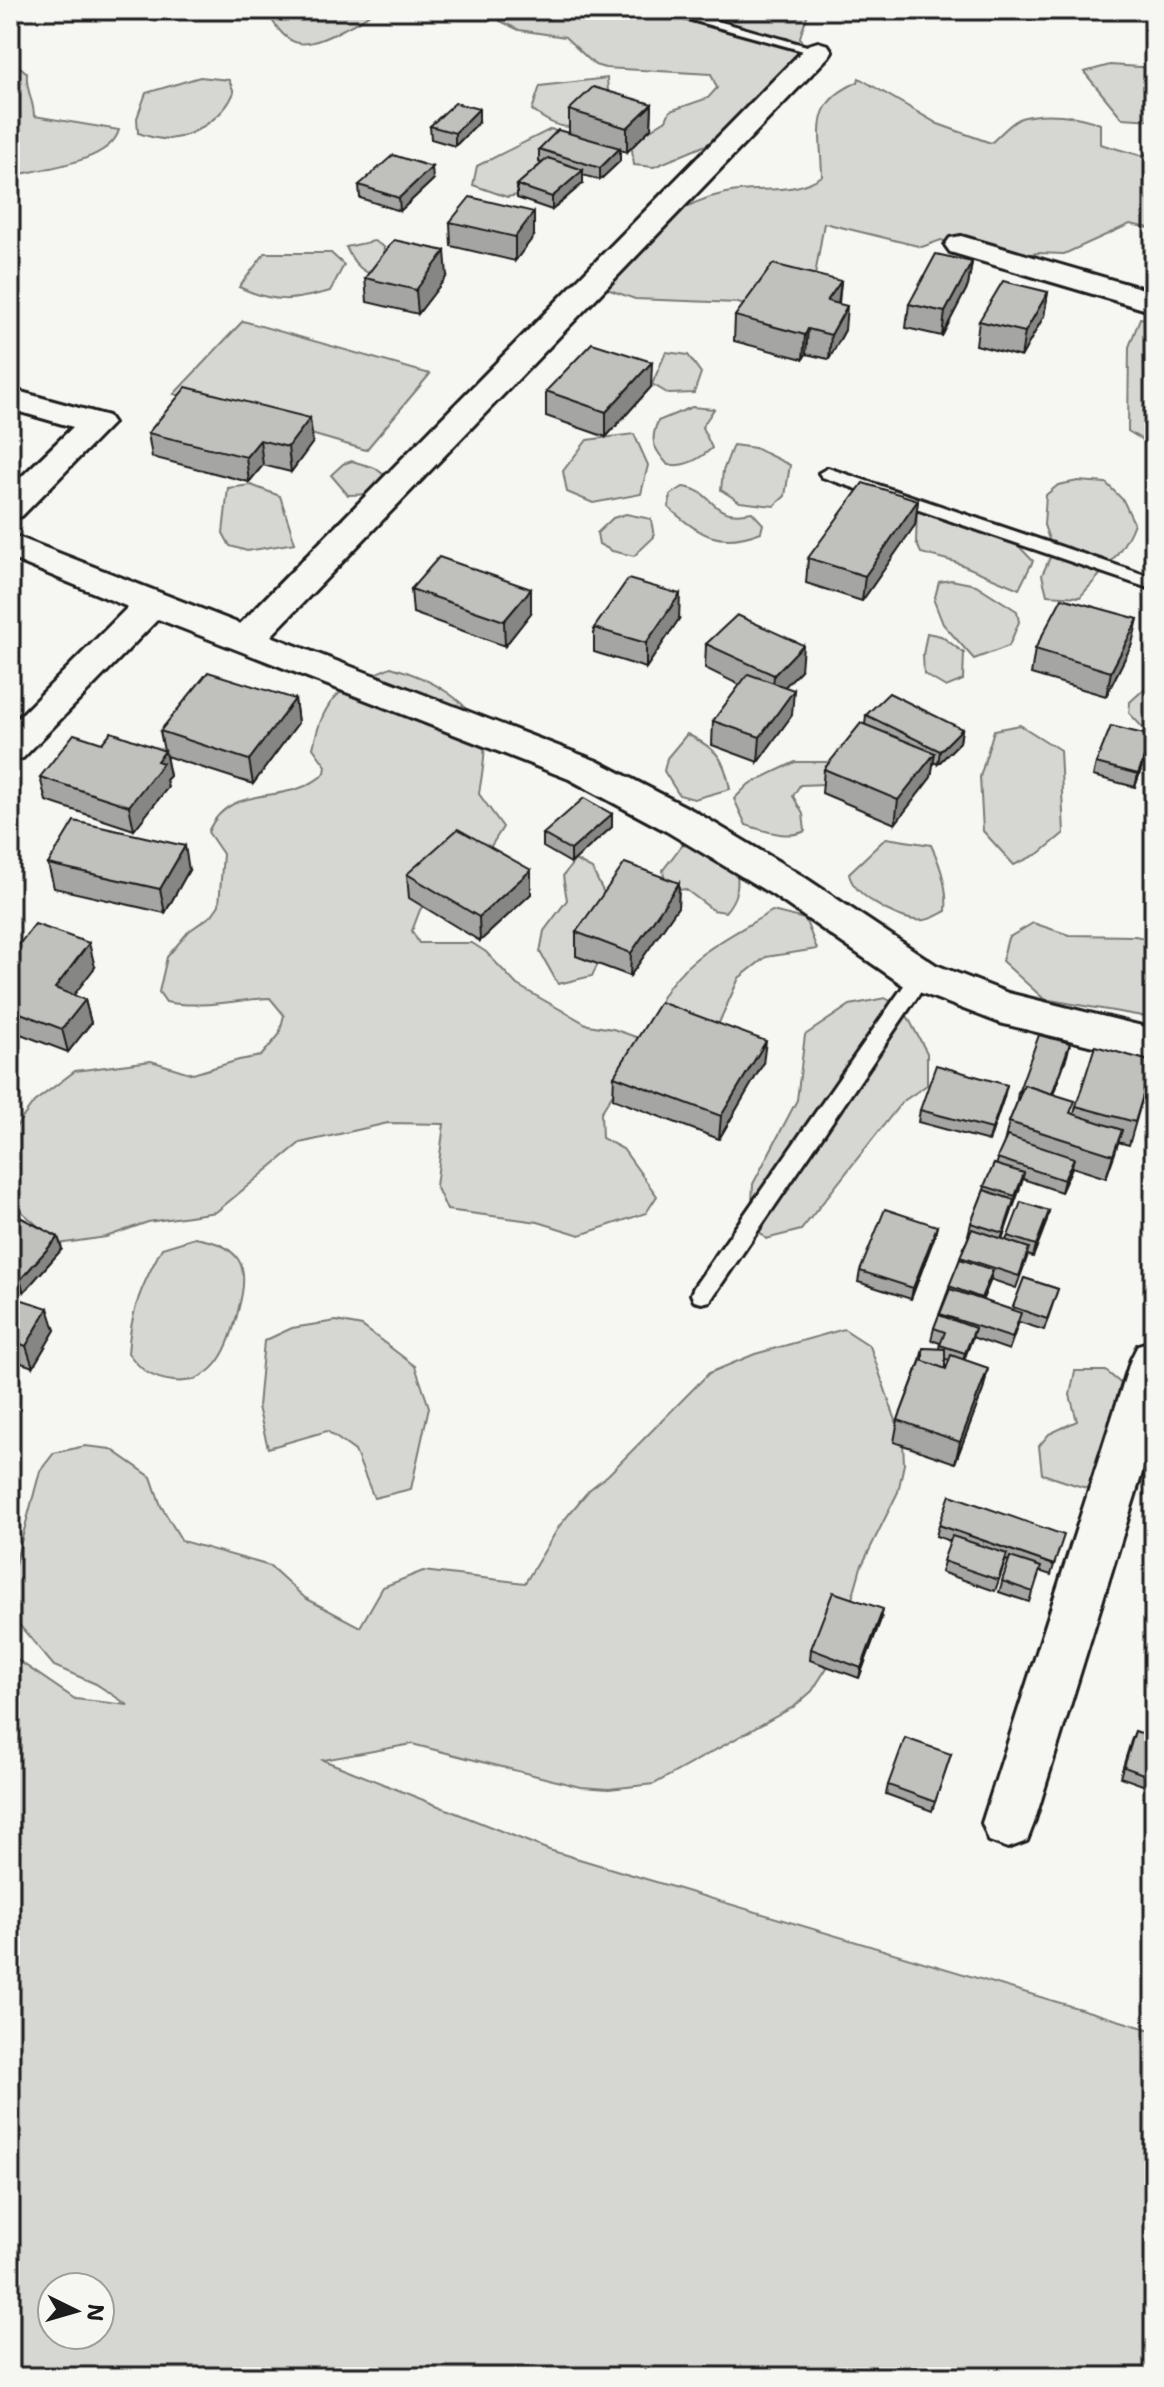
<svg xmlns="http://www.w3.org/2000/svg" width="1164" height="2387" viewBox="0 0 1164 2387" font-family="'Shantell Sans',sans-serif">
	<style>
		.green { fill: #d6d6d2; stroke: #797977; stroke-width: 2; fill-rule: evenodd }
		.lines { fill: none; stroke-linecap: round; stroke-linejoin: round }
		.service-casing { stroke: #1c1c1c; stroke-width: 6 }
		.minor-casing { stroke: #1c1c1c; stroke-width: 6 }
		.service { fill: #f6f6f2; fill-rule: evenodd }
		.minor { fill: #f6f6f2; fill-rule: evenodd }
		.wall { fill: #a5a5a3; stroke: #1c1c1c; stroke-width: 2; fill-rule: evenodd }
		.shaded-wall { fill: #868684; stroke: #1c1c1c; stroke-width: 2 }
		.building { fill: #c0c0bd; stroke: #1c1c1c; stroke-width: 2 }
	</style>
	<rect width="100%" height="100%" fill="#f6f6f2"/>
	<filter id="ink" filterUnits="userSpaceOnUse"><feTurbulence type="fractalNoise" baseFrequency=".0125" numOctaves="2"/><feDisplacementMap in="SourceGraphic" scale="16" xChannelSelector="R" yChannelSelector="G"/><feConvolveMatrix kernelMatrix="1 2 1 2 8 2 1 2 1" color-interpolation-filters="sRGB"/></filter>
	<g filter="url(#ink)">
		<!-- green -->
		<g class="green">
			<path d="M266,10H374C366,19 353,24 342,30C303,50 289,51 266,10Z"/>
			<polygon points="502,10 809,10 800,37 805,56 773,85 748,103 726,132 706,145 654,167 634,165 631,142 666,120 670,111 708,98 717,88 711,74 605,68 595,65 565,37 519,30 500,21"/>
			<polygon points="1110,65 1154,68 1154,120 1122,118 1084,72"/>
			<path d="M19,66L27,73C25,89 34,101 34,116L119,130C110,163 40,169 10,176V67Z"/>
			<path d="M200,77L229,80L234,92C226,115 194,137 169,139C158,140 148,136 138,133L137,118L146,93Z"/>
			<path d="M607,78L610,117C575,129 562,134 532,110L540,86Z"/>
			<path d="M859,78L938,124L991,143C999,136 1011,122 1021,118C1045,111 1078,115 1100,124V144L1142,156L1154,150V229L1130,224L1064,254L1038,253L1001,258L941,240L922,247L824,223L812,293L769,313L738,303L635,299L607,289V276C645,238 671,204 726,193C760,186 792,196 822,176C821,130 809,103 858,82Z"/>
			<polygon points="551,129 571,138 561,188 507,197 473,185 477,166"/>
			<path d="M374,241L384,247L382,268L375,276C359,270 353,262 346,247Z"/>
			<path d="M265,253H331L344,265L330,291C293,301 275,304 239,287Z"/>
			<polygon points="1140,318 1154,320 1154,447 1128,431 1129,347"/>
			<polygon points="243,321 430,374 366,450 174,394"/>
			<polygon points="666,352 688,355 701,373 694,393 669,394 652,384"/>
			<path d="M692,407L714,409L702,427L712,448C699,460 685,467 668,465C654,449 649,441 658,421Z"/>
			<polygon points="634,434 648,465 641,494 593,503 567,492 563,471 587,440"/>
			<polygon points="733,445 755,448 790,465 785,496 774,506 740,502 721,490 723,471"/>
			<polygon points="352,461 375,468 388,478 374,494 348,495 331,475 343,464"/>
			<path d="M1078,481L1106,483L1123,500L1134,523C1124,552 1100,574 1080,597L1047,595L1042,575L1053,551L1044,525L1046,495L1058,485Z"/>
			<polygon points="251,485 280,496 295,543 247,551 230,546 223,533 228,488"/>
			<path d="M683,487C718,491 707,521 752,512L763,524L761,532C720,548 700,536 669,508L670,495Z"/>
			<polygon points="917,509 953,516 964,526 976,531 1011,538 1033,561 1019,589 955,562 921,553 916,542"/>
			<polygon points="626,514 651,519 654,537 634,556 612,551 599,544 597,533 613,518"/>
			<polygon points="951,580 976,585 1017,611 1019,622 1009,646 974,659 943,624 934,601 939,582"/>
			<polygon points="927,633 941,636 964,653 963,680 946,687 924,674 923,655"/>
			<path d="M391,667C427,677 477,701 484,743C486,759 481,778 479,794L503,827L476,870L440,882L420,910L412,931L419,943H472L486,952L517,985L588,1025L613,1029L668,1048L612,1095L601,1113L602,1138L623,1149L657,1196L646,1213L580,1235L538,1222L447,1210L436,1186L444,1124L388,1123L300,1143L216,1212L148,1222L106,1237L58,1244L21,1211L10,1191V1161L15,1128L34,1102L75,1071L151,1061L193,1074L239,1060L261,1056L279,1035L284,1015L270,998C235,1000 200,1009 166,1002L159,992L167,957L189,931L212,915L219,905L223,854L208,832C231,779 287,809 325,773L326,766L313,748C325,693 342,687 391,667Z"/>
			<polygon points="1154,680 1154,734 1144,729 1129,713 1130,702"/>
			<polygon points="1020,725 1060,750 1064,833 1040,853 1014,865 983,831 980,777 994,730"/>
			<path d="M687,734C716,749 724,756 730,789L694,799L679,795L664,771L667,758Z"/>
			<path d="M795,762H829L831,775L825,784L800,785L793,796L803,814L805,831C788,840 763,830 746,825L734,799L749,784Z"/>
			<path d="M886,838L931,845C941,866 948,888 946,911C936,916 927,922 915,920C895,918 851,894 849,873Z"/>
			<path d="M685,841L735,868C741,883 736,900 725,912L713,910L685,889L674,891L665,884L663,870Z"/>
			<polygon points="575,860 592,869 604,893 614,894 602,956 592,976 558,984 540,952 544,931 567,900 563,876"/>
			<path d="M772,911L805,919L817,949L766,957L739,978L718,1025L674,1032L659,1004C679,959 731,936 772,911Z"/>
			<polygon points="1033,923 1069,935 1135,936 1154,940 1154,1018 1044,999 1002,961 1008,938"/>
			<polygon points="885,998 903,1008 927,1053 927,1085 902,1102 801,1230 766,1239 751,1223 753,1184 797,1100 805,1035 850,1005"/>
			<path d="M195,1238C211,1241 227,1244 238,1259C247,1272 243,1292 239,1307C231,1342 217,1386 173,1381C150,1378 141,1370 128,1353C131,1309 142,1285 162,1248Z"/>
			<polygon points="336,1321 362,1326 415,1366 429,1407 411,1489 374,1498 355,1451 327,1431 268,1448 258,1407 264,1341 292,1328"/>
			<path d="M844,1329L870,1346L903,1441L904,1464L898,1492L861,1567L837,1652L812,1691L795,1706L654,1784L609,1789L580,1787L412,1744L323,1760L549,1850L1154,2031V2377H10V1655L75,1699L128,1705L96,1684L54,1666L15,1620L10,1603V1583L40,1471L54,1453L85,1446L111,1449L151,1477L161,1506L182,1541L270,1566L305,1598L360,1627L383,1587L423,1571L525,1583L560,1525L589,1490L608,1475L709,1373L755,1354ZM52,2287H100V2335H52Z"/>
			<path d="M1075,1371H1106L1143,1402L1154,1421V1478C1113,1503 1084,1487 1042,1474L1039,1446L1049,1434L1077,1421L1070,1395Z"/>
		</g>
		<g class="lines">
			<defs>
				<g id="service">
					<polygon points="655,10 678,10 825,51 818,55"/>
					<polygon points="828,468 1154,578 1154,590 822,477 819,473"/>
					<polygon points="921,968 928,971 931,976 928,981 710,1301 702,1303 694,1301 691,1294 694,1287 914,971"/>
				</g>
				<g id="minor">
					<polygon points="818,42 828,45 832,51 828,57 271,636 597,761 694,811 801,875 936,965 1008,993 1154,1029 1154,1061 1000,1023 906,987 773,895 666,831 569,779 158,619 23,758 10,762 10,726 128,607 10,558 10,534 240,624 808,45"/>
					<polygon points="961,236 1154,292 1154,312 950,252 945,245 950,238"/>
					<polygon points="10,389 108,416 113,423 22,516 10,519 10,488 73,427 10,409"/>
					<polygon points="1154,1340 1154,1434 1034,1823 1027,1841 1008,1848 989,1841 982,1823 1131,1359 1138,1345"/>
				</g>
			</defs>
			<!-- service casing -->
			<use href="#service" class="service-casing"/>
			<!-- minor casing -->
			<use href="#minor" class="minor-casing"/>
			<!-- service -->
			<use href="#service" class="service"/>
			<!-- minor -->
			<use href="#minor" class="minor"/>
		</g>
		<!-- wall -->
		<g class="wall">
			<polygon points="652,104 651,128 627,152 620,150 620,161 600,180 583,175 583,183 552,210 517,198 517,185 542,163 539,162 539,149 569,133 569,110"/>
			<polygon points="479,122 455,146 431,139 430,126"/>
			<polygon points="433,180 400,211 360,198 359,185"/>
			<polygon points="450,222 534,236 515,261 451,246"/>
			<polygon points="972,262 968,286 942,336 906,328 909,304"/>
			<polygon points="447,276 418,314 367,302 365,278"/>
			<polygon points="841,281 839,304 845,330 829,359 806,354 803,359 734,341 735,316"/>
			<polygon points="1048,292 1044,316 1021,357 976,345 979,321"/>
			<polygon points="651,387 606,437 546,416 546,391"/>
			<polygon points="148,433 313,442 291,472 263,465 249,482 152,457"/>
			<polygon points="918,500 915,525 862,601 806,583 808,558"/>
			<polygon points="411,589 531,613 505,646 413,613"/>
			<polygon points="679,619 646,668 594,652 594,628"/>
			<polygon points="706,644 801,670 784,687 792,715 758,762 712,745 713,721 740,685 705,668"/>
			<polygon points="1132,644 1106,696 1031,674 1035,649"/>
			<polygon points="295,699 298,723 253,784 166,756 170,776 166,780 168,787 134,830 46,801 40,777 102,743 164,751 160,731"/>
			<polygon points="866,715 962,729 960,742 938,764 933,762 931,777 895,824 822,793 824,769 865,725"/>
			<polygon points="1152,736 1135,787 1093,776 1096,763"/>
			<polygon points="612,814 612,827 571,863 543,847 543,834"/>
			<polygon points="48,864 189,870 165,913 54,888"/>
			<polygon points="407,874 531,894 480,941 409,898"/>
			<polygon points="679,883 678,907 630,976 576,956 576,932"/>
			<polygon points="10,956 95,967 73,995 85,1000 91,1023 68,1052 10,1030"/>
			<path d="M1070,1043L1053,1094L1072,1114H1074L1076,1106L1153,1062L1129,1145L1118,1142L1106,1178L1072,1167L1061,1192L1023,1179L1002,1239L1006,1240L1008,1236L1049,1211L1046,1223L1033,1257L1028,1255L1016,1288L990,1279L982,1300L1012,1310L1024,1278L1058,1289L1044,1330L1019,1322L1009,1350L972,1337L964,1360L988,1368L983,1390L955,1463L894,1442L898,1420L920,1361L923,1348L939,1349L940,1343L931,1340L934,1328L969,1235H968L971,1223L994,1164L996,1165L1004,1143L1009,1122L1016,1105L1018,1093ZM945,1359L950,1360L946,1369H945Z"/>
			<polygon points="763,1064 719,1139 613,1099 614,1076"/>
			<polygon points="1004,1097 989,1141 918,1122 920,1110"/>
			<polygon points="10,1212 58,1237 62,1249 24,1292 10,1284"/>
			<polygon points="937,1226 934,1238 911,1299 858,1282 860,1271"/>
			<polygon points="10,1296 55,1330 33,1367 10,1359"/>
			<polygon points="939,1525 1054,1565 1051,1575 1039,1571 1029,1602 999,1592 1009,1561 1006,1560 995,1591 941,1572 950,1541 936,1536"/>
			<polygon points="881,1619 859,1678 810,1660 811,1649"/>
			<polygon points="1135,1731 1154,1738 1154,1789 1120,1777 1131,1741"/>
			<polygon points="951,1754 932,1811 886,1794 888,1785"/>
		</g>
		<!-- shaded-wall -->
		<g class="shaded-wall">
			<polygon points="652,104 651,128 627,152 627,128"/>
			<polygon points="479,109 479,122 455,146 455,133"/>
			<polygon points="620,148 620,161 600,180 600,168"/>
			<polygon points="432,167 433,180 400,211 399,198"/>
			<polygon points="583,170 583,183 552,210 552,197"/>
			<polygon points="534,212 534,236 515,261 515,237"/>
			<polygon points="445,251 447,276 418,314 416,290"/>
			<polygon points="972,262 968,286 942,336 945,312"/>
			<polygon points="841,281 838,305 827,301"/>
			<polygon points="1048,292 1044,316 1021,357 1025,332"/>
			<polygon points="847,306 845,330 829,359 831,335"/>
			<polygon points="808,329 806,354 803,359 805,335"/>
			<polygon points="652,362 651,387 606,437 606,412"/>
			<polygon points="310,418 313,442 291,472 288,447"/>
			<polygon points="260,440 263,465 249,482 246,457"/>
			<polygon points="918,500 915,525 862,601 865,576"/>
			<polygon points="531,589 531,613 505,646 504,621"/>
			<polygon points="680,594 679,619 646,668 646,643"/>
			<polygon points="1138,619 1132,644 1106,696 1111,672"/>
			<polygon points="803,645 801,670 772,700 774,675"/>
			<polygon points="794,690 792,715 758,762 760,737"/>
			<polygon points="295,699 298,723 253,784 249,760"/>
			<polygon points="962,729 960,742 938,764 940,751"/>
			<polygon points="1152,736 1148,749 1135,787 1138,774"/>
			<polygon points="165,751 170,776 166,780 168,787 134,830 129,806 157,761"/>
			<polygon points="935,753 931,777 895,824 898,800"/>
			<polygon points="612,814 612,827 571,863 571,850"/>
			<polygon points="185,846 189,870 165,913 160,889"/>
			<polygon points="531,870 531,894 480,941 479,917"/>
			<polygon points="679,883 678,907 630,976 631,953"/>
			<polygon points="89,943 95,967 61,1012 55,988"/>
			<polygon points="85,1000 91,1023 68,1052 62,1029"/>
			<polygon points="766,1041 763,1064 719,1139 721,1116"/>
			<polygon points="1070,1043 1067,1056 1046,1114 1049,1102"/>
			<polygon points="1007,1085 1004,1097 989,1141 992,1129"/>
			<polygon points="1122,1130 1115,1153 1106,1178 1113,1155"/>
			<polygon points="1074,1158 1071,1170 1061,1192 1064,1180"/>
			<polygon points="1024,1173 1021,1185 1000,1245 1003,1233"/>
			<polygon points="1049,1211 1046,1223 1033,1257 1036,1245"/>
			<polygon points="937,1226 934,1238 911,1299 913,1288"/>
			<polygon points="58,1237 62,1249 24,1292 20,1280"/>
			<polygon points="993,1270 990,1282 979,1309 981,1298"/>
			<polygon points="48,1308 55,1330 33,1367 26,1346"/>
			<polygon points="975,1328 972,1339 962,1365 965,1353"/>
			<polygon points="988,1368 983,1390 955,1463 960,1442"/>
			<polygon points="883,1609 881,1619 859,1678 861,1668"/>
		</g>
		<!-- building -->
		<g class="building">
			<polygon points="593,87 652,104 627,128 569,110"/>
			<polygon points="455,103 479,109 455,133 430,126"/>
			<polygon points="558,130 620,148 600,168 539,149"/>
			<polygon points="393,155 432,167 399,198 359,185"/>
			<polygon points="548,158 583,170 552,197 517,185"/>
			<polygon points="470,197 534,212 515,237 450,222"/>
			<polygon points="394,240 445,251 416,290 365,278"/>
			<polygon points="936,254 972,262 945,312 909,304"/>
			<polygon points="773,264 841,281 827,301 847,306 831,335 808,329 805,335 735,316"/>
			<polygon points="1003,281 1048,292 1025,332 979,321"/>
			<polygon points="592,343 652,362 606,412 546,391"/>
			<polygon points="186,387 310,418 288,447 260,440 246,457 148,433"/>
			<polygon points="863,483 918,500 865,576 808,558"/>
			<polygon points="439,557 531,589 504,621 411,589"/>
			<polygon points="628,579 680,594 646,643 594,628"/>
			<polygon points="1062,598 1138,619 1111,672 1035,649"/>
			<polygon points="737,615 803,645 774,675 706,644"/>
			<polygon points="208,672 295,699 249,760 160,731"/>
			<polygon points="748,674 794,690 760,737 713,721"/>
			<polygon points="889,693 962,729 940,751 866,715"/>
			<polygon points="861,723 935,753 898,800 824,769"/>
			<polygon points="1111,726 1152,736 1138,774 1096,763"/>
			<polygon points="111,732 165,751 157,761 163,763 129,806 40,777 74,734 102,743"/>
			<polygon points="584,798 612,814 571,850 543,834"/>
			<polygon points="74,821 185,846 160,889 48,864"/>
			<polygon points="458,829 531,870 479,917 407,874"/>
			<polygon points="625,863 679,883 631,953 576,932"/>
			<polygon points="35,924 89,943 55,988 85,1000 62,1029 10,1009 10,956"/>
			<polygon points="660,1002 766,1041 721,1116 614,1076"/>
			<polygon points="1039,1035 1070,1043 1052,1094 1024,1085 1020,1093 1018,1093"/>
			<polygon points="1095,1046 1153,1062 1135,1122 1076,1106"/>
			<polygon points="936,1065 1007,1085 992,1129 920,1110"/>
			<polygon points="1024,1085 1075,1101 1070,1113 1122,1130 1113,1155 1009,1122"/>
			<polygon points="1007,1136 1074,1158 1064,1180 997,1158"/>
			<polygon points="994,1164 1024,1173 1015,1196 984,1186"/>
			<polygon points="984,1190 1014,1200 1003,1233 971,1223"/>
			<polygon points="1021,1202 1049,1211 1036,1245 1008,1236"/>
			<polygon points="885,1209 937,1226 913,1288 860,1271"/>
			<polygon points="10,1212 58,1237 20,1280 10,1275"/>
			<polygon points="972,1229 1029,1248 1019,1276 960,1257"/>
			<polygon points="960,1259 993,1270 981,1298 949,1286"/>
			<polygon points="1024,1278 1058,1289 1047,1319 1013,1307"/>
			<polygon points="950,1289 1021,1313 1012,1338 940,1314"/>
			<polygon points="10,1296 48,1308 26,1346 10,1340"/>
			<polygon points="939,1315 975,1328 965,1353 940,1345 945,1332 934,1328"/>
			<polygon points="923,1348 945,1349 945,1369 923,1361"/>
			<polygon points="951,1355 988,1368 960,1442 898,1420 921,1360 946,1369"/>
			<polygon points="950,1495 1064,1535 1054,1565 939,1525"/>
			<polygon points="952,1536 1007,1554 998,1580 943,1561"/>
			<polygon points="1010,1557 1041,1567 1033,1592 1002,1581"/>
			<polygon points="833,1592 883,1609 861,1668 811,1649"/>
			<polygon points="1135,1731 1154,1738 1154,1778 1124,1767"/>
			<polygon points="905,1738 951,1754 935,1802 888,1785"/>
		</g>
	</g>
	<!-- margin -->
	<rect width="1164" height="2387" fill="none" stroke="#f6f6f2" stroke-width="40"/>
	<rect x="20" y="20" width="1124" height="2347" fill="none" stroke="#1c1c1c" stroke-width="3" filter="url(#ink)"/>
	<!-- north arrow -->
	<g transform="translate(76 2311) rotate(95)"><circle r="38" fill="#f6f6f2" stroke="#9f9f9c" stroke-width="2"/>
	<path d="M0-6L14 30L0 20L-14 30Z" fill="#1c1c1c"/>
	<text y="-12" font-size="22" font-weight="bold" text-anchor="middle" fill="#1c1c1c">N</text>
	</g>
</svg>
